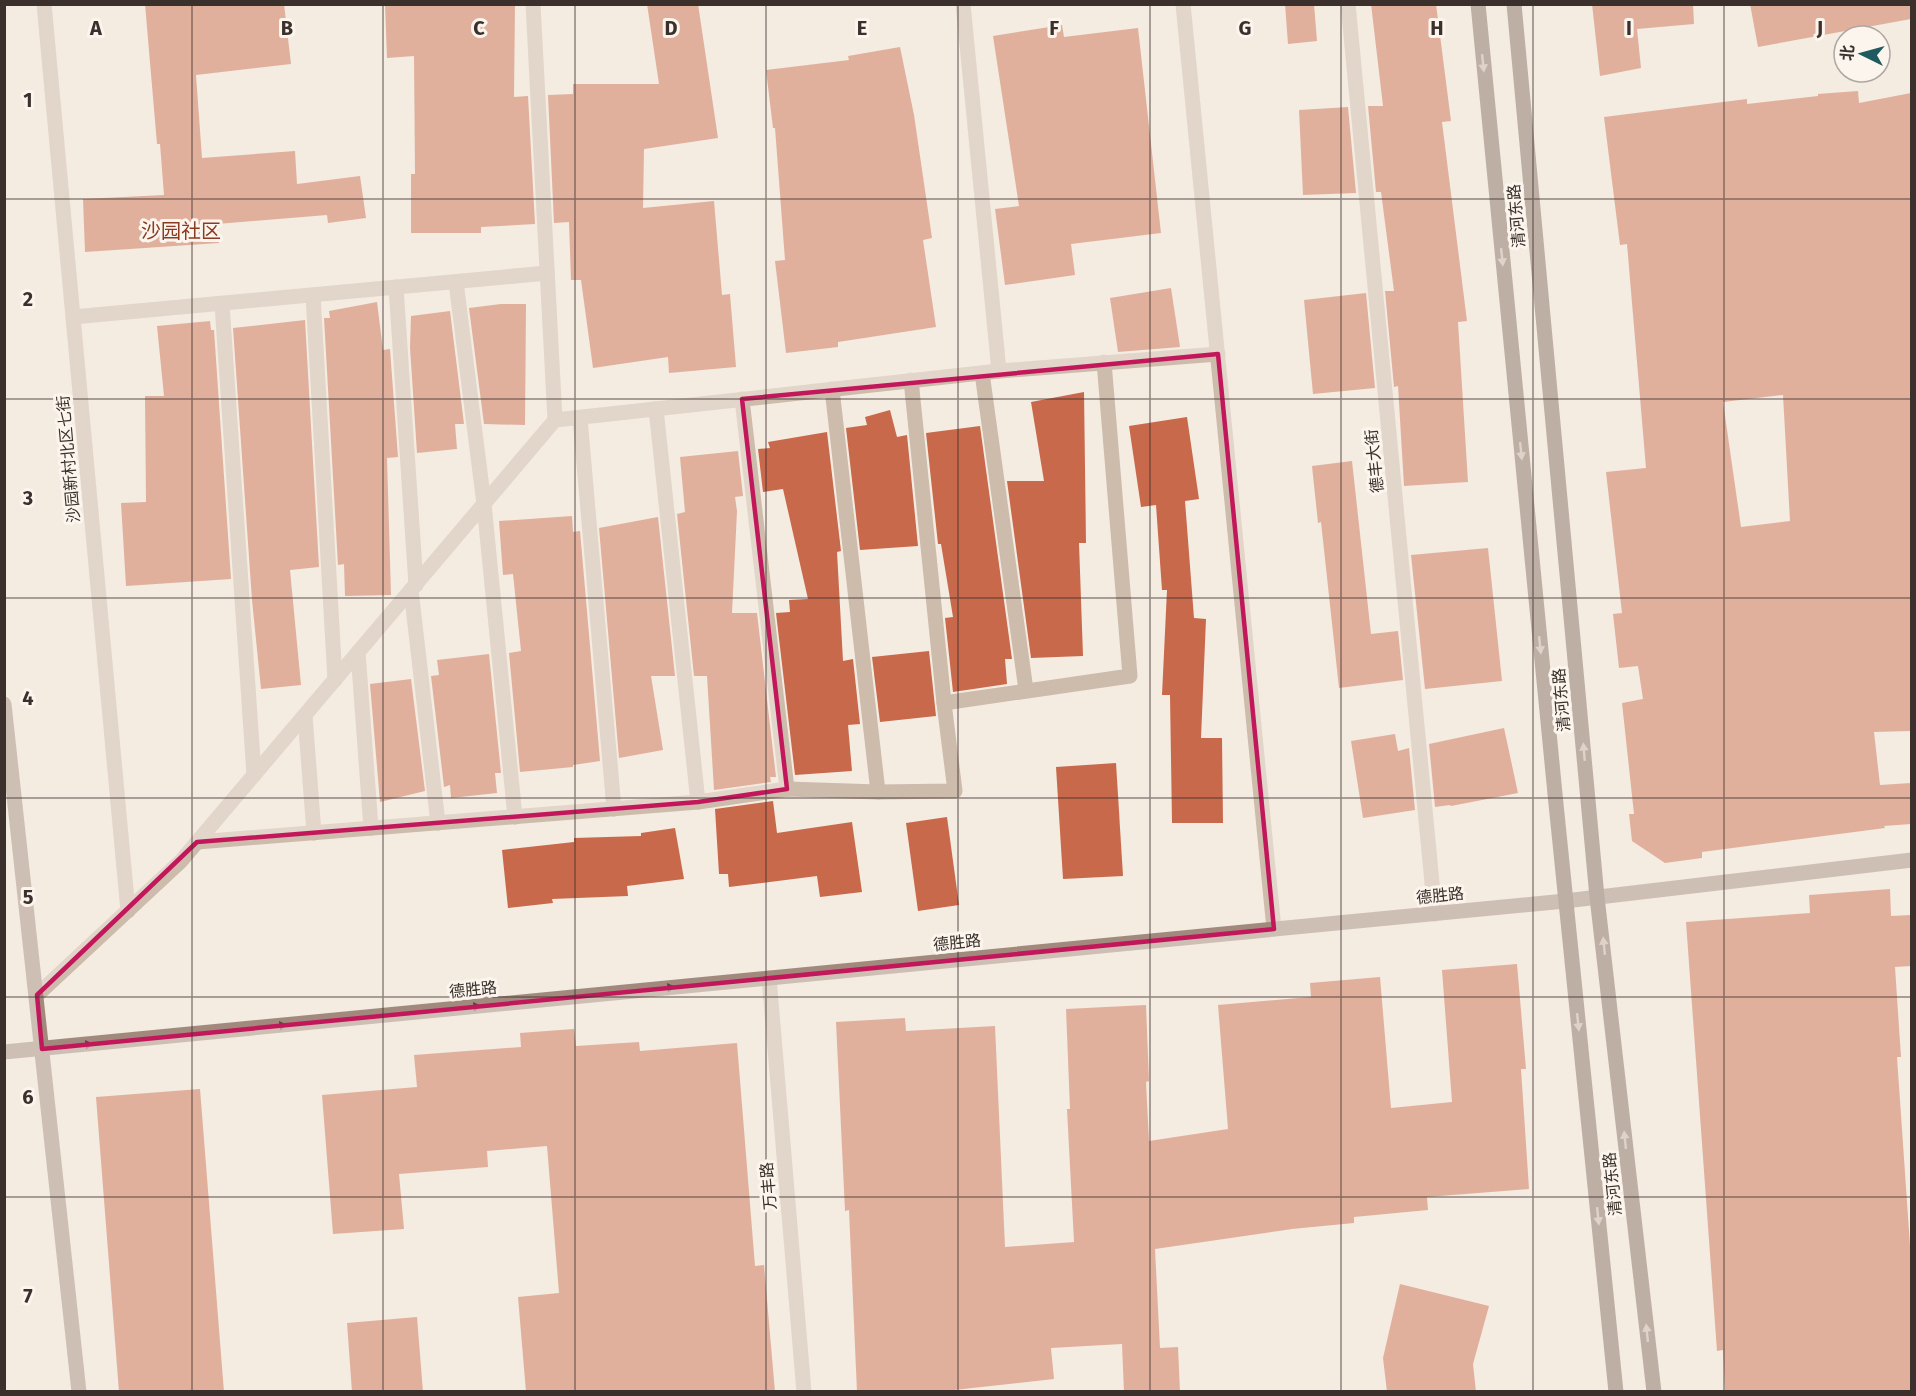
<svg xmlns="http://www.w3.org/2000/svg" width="1916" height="1396" viewBox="0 0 1916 1396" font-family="'Fira Sans','Noto Sans SC',sans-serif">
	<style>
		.building { fill: #c8694b; fill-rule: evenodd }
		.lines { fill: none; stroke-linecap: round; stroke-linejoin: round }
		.street { stroke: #cdbbac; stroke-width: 15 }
		.secondary { stroke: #a18a7d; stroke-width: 15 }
		.primary { stroke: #7d675c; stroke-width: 15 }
		.oneway { fill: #c2b5ac }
		.oneway2 { fill: #544640 }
		.marked { fill: none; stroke: #c2185b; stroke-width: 4.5; stroke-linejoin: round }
		.grid { fill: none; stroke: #3b302b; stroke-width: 1.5; stroke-opacity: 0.55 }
		.labels { text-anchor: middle; stroke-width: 6; stroke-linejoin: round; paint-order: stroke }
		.street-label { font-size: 16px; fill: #3b302b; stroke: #fbf5ee }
		.quarter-label { font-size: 20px; fill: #8c3b22; stroke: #fbf5ee }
		.grid-label { font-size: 20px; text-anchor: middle; font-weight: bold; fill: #3b302b; stroke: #fbf5ee; stroke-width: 6; stroke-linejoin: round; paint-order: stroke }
	</style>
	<rect width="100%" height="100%" fill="#f4ebe1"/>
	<!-- building -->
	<g class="building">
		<polygon points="145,4 284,4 291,64 196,75 202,158 295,151 297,184 360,176 366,218 328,223 327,215 217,224 219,243 85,252 83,199 164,195 160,144 157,144"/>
		<polygon points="385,4 515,4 514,97 528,96 535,224 481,227 481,233 411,233 411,174 415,174 414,56 387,58"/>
		<polygon points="647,4 698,4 718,138 644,149 643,208 714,201 722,295 730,294 736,367 669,373 668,357 593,368 581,280 571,280 569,222 554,223 548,95 573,94 573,84 659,84"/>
		<polygon points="1285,4 1314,4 1317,41 1288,44"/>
		<polygon points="1371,4 1436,4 1451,121 1442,122 1467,321 1458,322 1468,482 1404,486 1398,386 1394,387 1385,291 1394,291 1381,192 1376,192 1368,106 1383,106"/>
		<polygon points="1592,4 1693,4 1694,24 1637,29 1641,68 1600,76"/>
		<polygon points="1750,4 1911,4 1911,19 1758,47"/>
		<polygon points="1062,25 1064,37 1138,28 1161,233 1071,244 1075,275 1005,285 995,209 1019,206 993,36"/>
		<polygon points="900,47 914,115 932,238 923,240 936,327 838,342 838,347 786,353 775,261 785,260 775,128 773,128 766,70 849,60 848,56"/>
		<path d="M1858,91L1859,103L1911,93V731L1874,732L1880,785L1911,783V824L1884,826L1885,828L1702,852V858L1665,863L1632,841L1629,814H1634L1622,703L1643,699L1638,666L1619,668L1613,614L1622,613L1606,472L1646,468L1627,244L1620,245L1604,117L1747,99V104L1818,96V94ZM1783,395L1790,521L1741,527L1723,402Z"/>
		<polygon points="1348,107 1356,193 1303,195 1299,110"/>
		<polygon points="1171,288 1180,347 1118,352 1110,298"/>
		<polygon points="1366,293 1375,388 1313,394 1304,300"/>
		<polygon points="377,302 383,350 390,349 398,457 387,458 391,595 345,596 344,564 338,565 324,318 330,318 329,311"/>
		<polygon points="501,304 526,304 525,425 484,424 469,308"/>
		<polygon points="450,311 464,424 455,424 457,449 417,453 410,348 411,316"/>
		<polygon points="305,320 319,567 290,570 301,685 261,689 252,600 233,328"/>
		<polygon points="210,321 211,330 214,330 231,579 126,586 121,503 146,502 145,396 164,396 157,326"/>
		<polygon points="1084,392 1086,543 1079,543 1083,656 1031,658 1007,481 1044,481 1031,402"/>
		<polygon points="890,410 897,437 907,435 918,546 860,550 846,428 867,425 865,417"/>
		<polygon points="1187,417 1199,499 1185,501 1194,618 1206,619 1201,738 1222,738 1223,823 1172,823 1170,695 1162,695 1167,590 1162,590 1156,505 1141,507 1129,426"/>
		<polygon points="980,426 1012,659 1005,659 1007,684 953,692 945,618 953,617 941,544 938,544 926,433"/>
		<polygon points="827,432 841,551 837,552 843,661 853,659 860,724 848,725 852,771 795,775 776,613 790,612 789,600 808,599 783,489 763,492 758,449 770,448 768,442"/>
		<polygon points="738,451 743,496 735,497 737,511 732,613 757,613 776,777 770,777 771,782 714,790 707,676 694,676 677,514 685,512 680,457"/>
		<polygon points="1352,461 1371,634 1398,631 1403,680 1339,688 1321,522 1318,523 1312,466"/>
		<polygon points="572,516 573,532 580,531 600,761 573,765 573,767 520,772 509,653 521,651 513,574 503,575 499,521"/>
		<polygon points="658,517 675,676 651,676 663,750 619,758 599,528"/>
		<polygon points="1488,548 1502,681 1425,689 1411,555"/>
		<polygon points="929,651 936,716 880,722 872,657"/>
		<polygon points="489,654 501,773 495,773 497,793 451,798 450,785 444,787 431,676 439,675 437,660"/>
		<polygon points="411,679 425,791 380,802 370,684"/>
		<polygon points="1504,728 1518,793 1451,806 1450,805 1435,807 1429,744"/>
		<polygon points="1395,734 1398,751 1409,748 1415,810 1363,818 1351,741"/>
		<polygon points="1116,763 1123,876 1063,879 1056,767"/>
		<polygon points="773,801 777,833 852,822 862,892 820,897 817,876 729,887 728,874 719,874 715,809"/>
		<polygon points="947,817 959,905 918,911 906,823"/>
		<polygon points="675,828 684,879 627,886 628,896 552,899 553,903 508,908 502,850 574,842 574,838 641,836 641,833"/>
		<polygon points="1890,889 1891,916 1911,915 1911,966 1895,967 1901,1057 1897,1057 1911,1260 1911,1392 1725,1392 1723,1350 1717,1351 1686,922 1810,913 1809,895"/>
		<polygon points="1517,964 1526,1069 1521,1069 1529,1189 1427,1197 1428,1210 1354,1217 1354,1223 1292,1229 1155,1249 1160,1348 1178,1347 1180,1392 1124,1392 1122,1344 1051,1348 1054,1379 936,1392 857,1392 849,1210 845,1211 836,1022 905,1018 906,1031 995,1026 1005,1247 1074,1242 1067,1109 1070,1109 1066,1009 1146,1005 1149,1081 1146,1082 1149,1141 1228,1129 1218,1005 1311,997 1310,983 1380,977 1391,1108 1452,1102 1442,970"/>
		<polygon points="574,1029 576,1046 639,1042 640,1051 737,1043 755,1266 764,1265 775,1392 526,1392 518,1297 559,1293 547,1146 487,1151 488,1167 399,1174 404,1229 333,1234 322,1095 417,1087 414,1055 521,1047 520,1033"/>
		<polygon points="200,1089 224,1392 119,1392 96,1097"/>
		<polygon points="1400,1284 1489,1306 1473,1364 1476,1392 1387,1392 1383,1358"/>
		<polygon points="417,1317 423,1392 352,1392 347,1323"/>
	</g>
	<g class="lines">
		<!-- street -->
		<g class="street">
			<polyline points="44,4 128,911"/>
			<polyline points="533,4 555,420"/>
			<polyline points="963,4 999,371"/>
			<polyline points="1183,4 1274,929"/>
			<polyline points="1348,4 1435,914"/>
			<polyline points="456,282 484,504 515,817"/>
			<polyline points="396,287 416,585"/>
			<polyline points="313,295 335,680"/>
			<polyline points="222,304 254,775"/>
			<polyline points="73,317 547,273"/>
			<polyline points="982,373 1026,690"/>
			<polyline points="832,389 878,792"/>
			<polyline points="742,399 787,789"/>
			<polyline points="656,409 698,802"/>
			<polyline points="580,418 614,809"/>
			<polyline points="411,590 438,823"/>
			<polyline points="358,652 371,828"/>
			<polyline points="944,703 1130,676 1104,362"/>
			<polyline points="305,716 314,833"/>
			<polyline points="197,842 698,802 787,789 878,792 955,791 944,703 911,380"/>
			<polyline points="769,978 804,1392"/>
			<polyline points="37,995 181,861 555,420 999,371 1218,354"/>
		</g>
		<!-- secondary -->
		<g class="secondary">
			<polyline points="4,704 79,1392"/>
			<polyline points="4,1052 1565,901 1912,860"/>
		</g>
		<!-- primary -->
		<g class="primary">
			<polyline points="1478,4 1556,804 1616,1392"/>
			<polyline points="1514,4 1597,897 1654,1392"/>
		</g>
	</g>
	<!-- one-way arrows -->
	<defs><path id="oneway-solid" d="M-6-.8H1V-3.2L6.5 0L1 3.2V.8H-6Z" transform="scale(1.5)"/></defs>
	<g class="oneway">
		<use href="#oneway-solid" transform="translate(1483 63) rotate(84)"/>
		<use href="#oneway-solid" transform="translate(1502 257) rotate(84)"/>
		<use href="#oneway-solid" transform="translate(1521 451) rotate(84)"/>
		<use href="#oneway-solid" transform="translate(1540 645) rotate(84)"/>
		<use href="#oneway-solid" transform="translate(1584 752) rotate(-95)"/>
		<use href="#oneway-solid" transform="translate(1604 946) rotate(-96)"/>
		<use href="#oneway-solid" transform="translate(1578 1022) rotate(84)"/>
		<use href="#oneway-solid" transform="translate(1625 1140) rotate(-96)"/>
		<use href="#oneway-solid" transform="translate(1598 1216) rotate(84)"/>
		<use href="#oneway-solid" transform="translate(1647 1333) rotate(-96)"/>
	</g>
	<g class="oneway2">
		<use href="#oneway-solid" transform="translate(666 988) rotate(-6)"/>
		<use href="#oneway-solid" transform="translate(472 1007) rotate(-6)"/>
		<use href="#oneway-solid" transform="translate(278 1026) rotate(-6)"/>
		<use href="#oneway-solid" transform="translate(84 1045) rotate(-6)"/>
	</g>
	<!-- marked area -->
	<path d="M0 0H1916V1396H0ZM1218,354L1274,929L42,1049L37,995L197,842L698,802L787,789L742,399Z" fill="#f4ebe1" fill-opacity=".55" fill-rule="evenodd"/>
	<path class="marked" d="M1218,354L1274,929L42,1049L37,995L197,842L698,802L787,789L742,399Z"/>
	<!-- grid -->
	<path class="grid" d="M192,4V1392M383,4V1392M575,4V1392M766,4V1392M958,4V1392M1150,4V1392M1341,4V1392M1533,4V1392M1724,4V1392M4,199H1912M4,399H1912M4,598H1912M4,798H1912M4,997H1912M4,1197H1912"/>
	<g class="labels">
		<!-- street labels -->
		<g class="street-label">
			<text transform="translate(1516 216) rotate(-95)" y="6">清河东路</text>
			<text transform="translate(68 459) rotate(-95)" y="6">沙园新村北区七街</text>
			<text transform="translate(1374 461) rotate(-96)" y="6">德丰大街</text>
			<text transform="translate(1561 700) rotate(-95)" y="6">清河东路</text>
			<text transform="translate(1440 895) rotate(-6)" y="6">德胜路</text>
			<text transform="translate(957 942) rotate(-6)" y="6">德胜路</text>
			<text transform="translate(473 989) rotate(-6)" y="6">德胜路</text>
			<text transform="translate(1612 1184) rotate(-96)" y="6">清河东路</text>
			<text transform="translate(768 1186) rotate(-95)" y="6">万丰路</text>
		</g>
		<!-- quarter labels -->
		<g class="quarter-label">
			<text x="181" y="238">沙园社区</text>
		</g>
	</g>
	<g class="grid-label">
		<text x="96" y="35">A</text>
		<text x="287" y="35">B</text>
		<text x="479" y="35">C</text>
		<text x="671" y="35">D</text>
		<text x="862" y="35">E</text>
		<text x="1054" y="35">F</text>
		<text x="1245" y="35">G</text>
		<text x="1437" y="35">H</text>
		<text x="1629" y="35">I</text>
		<text x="1820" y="35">J</text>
		<text x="28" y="107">1</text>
		<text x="28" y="306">2</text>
		<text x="28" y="505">3</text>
		<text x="28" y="705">4</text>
		<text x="28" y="904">5</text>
		<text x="28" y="1104">6</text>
		<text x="28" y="1303">7</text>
	</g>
	<!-- border -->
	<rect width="1916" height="1396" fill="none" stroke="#3b302b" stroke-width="12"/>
	<!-- north arrow -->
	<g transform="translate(1862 54) rotate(275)"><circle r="28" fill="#fbf5ee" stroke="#aea6a0" stroke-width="1.5"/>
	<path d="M0-4.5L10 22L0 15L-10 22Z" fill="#1f5a5e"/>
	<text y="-9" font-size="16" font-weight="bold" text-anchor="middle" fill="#3b302b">北</text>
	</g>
</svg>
